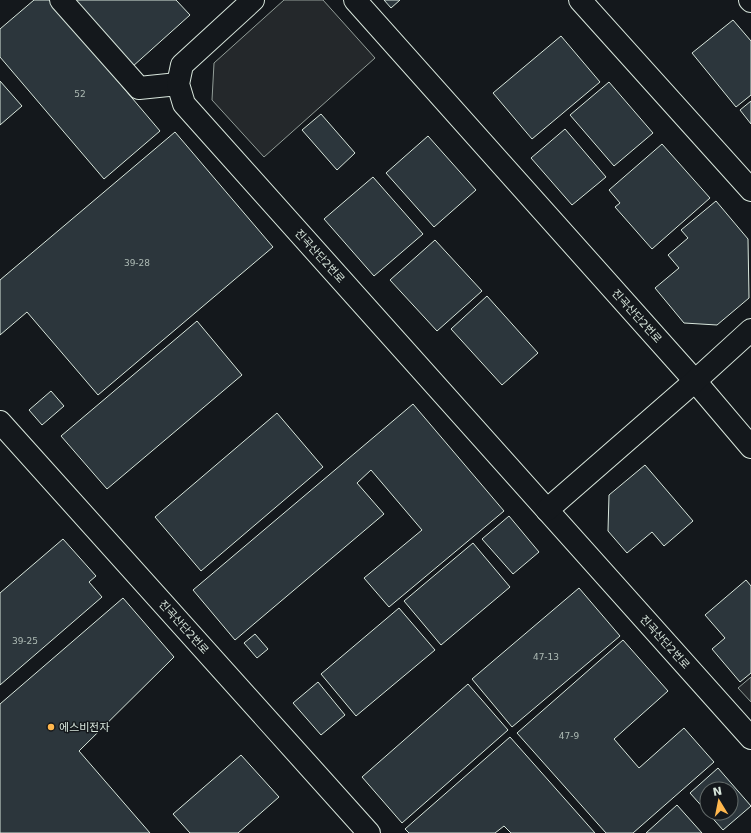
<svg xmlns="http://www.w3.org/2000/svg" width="751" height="833" viewBox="0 0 751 833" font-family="'DejaVu Sans','Noto Sans KR',sans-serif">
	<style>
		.parking { fill: #24282b; stroke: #939e99 }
		.building { fill: #2c363c; stroke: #d8e6dc }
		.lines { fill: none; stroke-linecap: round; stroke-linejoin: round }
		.minor-casing { stroke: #d8e6dc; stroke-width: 24 }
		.minor { stroke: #14181c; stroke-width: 22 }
		.poi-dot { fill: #ffb74d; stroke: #14181c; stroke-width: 1.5 }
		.labels { text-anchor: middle; stroke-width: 3; stroke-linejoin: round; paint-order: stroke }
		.number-label { font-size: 9px; fill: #adbab4 }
		.street-label { font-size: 11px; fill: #d8e6dc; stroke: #14181c }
		.poi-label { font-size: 11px; fill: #d8e6dc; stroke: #14181c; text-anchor: start }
	</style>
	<rect width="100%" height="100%" fill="#14181c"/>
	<!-- parking -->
	<g class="parking">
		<polygon points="284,0 323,0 375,58 264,157 212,100 214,63"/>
		<polygon points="751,677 751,702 738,688"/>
	</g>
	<!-- building -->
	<g class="building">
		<polygon points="34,0 49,0 160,131 104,179 0,57 0,29"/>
		<polygon points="70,0 176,0 190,15 132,67"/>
		<polygon points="384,0 400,0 391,8"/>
		<polygon points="733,20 751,41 751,95 736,107 692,53"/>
		<polygon points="561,36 600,82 532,139 493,93"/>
		<polygon points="0,81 22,106 0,125"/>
		<polygon points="609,82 653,133 614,166 570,115"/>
		<polygon points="751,101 751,124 740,110"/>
		<polygon points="321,114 355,153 337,170 302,130"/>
		<polygon points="565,129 606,177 572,205 531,158"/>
		<polygon points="175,132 273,247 98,395 27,312 0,335 0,280"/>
		<polygon points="428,136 476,190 434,227 386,173"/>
		<polygon points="662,144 710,198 652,249 615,207 620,203 609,190"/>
		<polygon points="373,177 423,234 374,276 324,219"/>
		<polygon points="716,201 748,239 749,298 717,325 684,323 655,288 679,268 668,255 688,238 681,230"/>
		<polygon points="435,240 482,291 437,331 390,280"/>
		<polygon points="487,296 538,353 502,385 451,329"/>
		<polygon points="197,321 242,375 107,489 61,436"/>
		<polygon points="51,391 64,406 42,425 29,410"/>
		<polygon points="413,404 504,511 389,607 364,578 422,530 371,470 357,483 384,514 235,640 193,590"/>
		<polygon points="277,413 323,467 201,571 155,517"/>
		<polygon points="645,465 693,521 664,546 652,532 627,553 608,531 609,495"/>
		<polygon points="509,516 539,552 513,574 482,539"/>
		<polygon points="63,539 96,576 89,582 102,597 0,685 0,593"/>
		<polygon points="473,543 510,587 441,645 404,601"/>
		<polygon points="746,580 751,586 751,673 740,682 712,649 725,638 705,615"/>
		<polygon points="579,588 620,636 512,727 472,679"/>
		<polygon points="123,598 174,657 79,751 150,833 0,833 0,704"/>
		<polygon points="399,608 435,650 356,716 321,674"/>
		<polygon points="255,634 268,649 257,658 244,643"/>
		<polygon points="623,640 668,691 614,739 639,768 684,728 714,762 633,833 606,833 517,733"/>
		<polygon points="318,682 345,715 321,735 293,703"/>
		<polygon points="468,684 508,730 402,823 362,777"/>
		<polygon points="510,737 595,833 511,833 504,826 495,833 409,833 405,829"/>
		<polygon points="241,755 279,797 238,833 190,833 173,814"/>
		<polygon points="718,768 751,806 723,830 708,813 731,813 731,789 707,789 707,812 690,793"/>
		<polygon points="677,805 702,833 646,833"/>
	</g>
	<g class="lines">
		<defs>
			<g id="minor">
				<polyline points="61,0 139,88 178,84"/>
				<polyline points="253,0 182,65 178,84 184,104 751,738"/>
				<polyline points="355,0 695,381 751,447"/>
				<polyline points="580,0 751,190"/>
				<polyline points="750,0 751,1"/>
				<polyline points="0,422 369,833"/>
				<polyline points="547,510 695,381 751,330"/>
			</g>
		</defs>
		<!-- minor casing -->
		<use href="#minor" class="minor-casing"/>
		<!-- minor -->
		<use href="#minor" class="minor"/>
	</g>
	<!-- markers -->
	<circle class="poi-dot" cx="51" cy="727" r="4"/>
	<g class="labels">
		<!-- number labels -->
		<g class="number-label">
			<text x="80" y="97">52</text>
			<text x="137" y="266">39-28</text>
			<text x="25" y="644">39-25</text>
			<text x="546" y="660">47-13</text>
			<text x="569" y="739">47-9</text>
		</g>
		<!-- street labels -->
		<g class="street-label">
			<text transform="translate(320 256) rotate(48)" y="4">진곡산단2번로</text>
			<text transform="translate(637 316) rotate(48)" y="4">진곡산단2번로</text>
			<text transform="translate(184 627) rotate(48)" y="4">진곡산단2번로</text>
			<text transform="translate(665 642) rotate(48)" y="4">진곡산단2번로</text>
		</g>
		<!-- poi labels -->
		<g class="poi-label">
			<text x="59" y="731">에스비전자</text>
		</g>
	</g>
	<!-- north arrow -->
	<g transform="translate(719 801) rotate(350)"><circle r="19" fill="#14181c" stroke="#626a69"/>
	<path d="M0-3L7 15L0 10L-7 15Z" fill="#ffb74d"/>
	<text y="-6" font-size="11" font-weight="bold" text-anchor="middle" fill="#d8e6dc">N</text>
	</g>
</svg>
